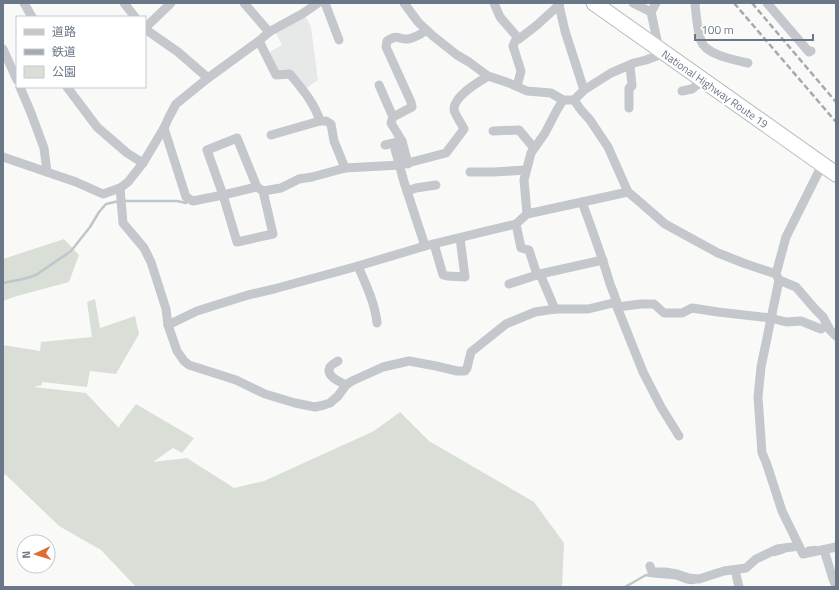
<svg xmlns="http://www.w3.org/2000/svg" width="839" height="590" viewBox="0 0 839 590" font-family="'Titillium Web','Noto Sans JP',sans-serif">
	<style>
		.built { fill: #e7e9e9 }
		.green { fill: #d9dfd7 }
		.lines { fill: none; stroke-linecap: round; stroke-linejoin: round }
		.stream { stroke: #bdc6cb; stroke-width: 2.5 }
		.trunk-casing { stroke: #b7babe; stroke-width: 17 }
		.minor { stroke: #c4c7cb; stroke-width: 9 }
		.trunk { stroke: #fff; stroke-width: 15 }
		.rail { stroke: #a5aab1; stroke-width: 2.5; stroke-dasharray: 6 3; stroke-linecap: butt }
		.labels { text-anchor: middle; stroke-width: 4; stroke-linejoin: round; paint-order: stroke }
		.street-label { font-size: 11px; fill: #6a7788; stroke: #fff }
	</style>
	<rect width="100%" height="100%" fill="#f9faf8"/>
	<!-- built -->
	<polygon class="built" points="306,17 311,27 318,80 305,89 291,71 277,73 268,53 282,45 276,33"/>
	<!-- green -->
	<g class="green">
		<polygon points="64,239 79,255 69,282 17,296 3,301 3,259"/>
		<polygon points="95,299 100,328 135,316 139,334 116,374 90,371 87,387 42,382 42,385 34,387 86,393 119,428 120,425 136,404 194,438 182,453 173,448 153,462 187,458 234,488 264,481 374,431 400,412 429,441 534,502 564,543 562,587 136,587 101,550 59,526 6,475 3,474 3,383 4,383 3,382 3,345 40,351 41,342 92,337 87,302"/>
	</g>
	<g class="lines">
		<!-- stream -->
		<g class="stream">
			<polyline points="126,201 177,201 186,203"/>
			<polyline points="3,283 23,279 30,277 36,275 52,264 71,251 90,227 99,212 106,204 119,201"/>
			<polyline points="807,548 816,547"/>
			<polyline points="774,555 784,552"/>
			<path d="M625,587L646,575C656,577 665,577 675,578C682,580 689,585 696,582"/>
		</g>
		<defs>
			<polyline id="trunk" points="594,3 836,174"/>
		</defs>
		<!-- trunk casing -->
		<use href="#trunk" class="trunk-casing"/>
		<!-- minor -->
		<g class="minor">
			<polyline points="24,3 32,17"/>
			<polyline points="124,3 135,17"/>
			<polyline points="244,3 269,32"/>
			<polyline points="325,3 339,40"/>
			<polyline points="404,3 418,22 433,36 457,55 469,62 488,76 509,83 527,91 551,93 563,100 574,100 584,90 611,73 634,63 646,60 659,55 659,49 651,12 656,3"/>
			<polyline points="494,3 500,17 519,39 537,25 559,5"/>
			<polyline points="560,3 559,5 565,31 584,90"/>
			<polyline points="633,3 651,12"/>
			<path d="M695,3C696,15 697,29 701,41C706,55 735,60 748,63"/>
			<polyline points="767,3 809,52 811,51"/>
			<polyline points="145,28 171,3"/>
			<polyline points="145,29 178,52 208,78"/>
			<polyline points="517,37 513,46 521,71 517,86"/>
			<path d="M259,41L276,75L290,74C302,89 314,102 320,121H326L331,124L334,141L345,168"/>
			<polyline points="3,49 17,80"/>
			<polyline points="379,85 393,117"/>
			<polyline points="20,87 31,113 44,148 47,172"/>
			<polyline points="67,87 97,127 127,153 143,163"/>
			<polyline points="682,91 692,89 703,80"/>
			<polyline points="574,100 581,110 590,120 608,147 628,192 641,203 665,224 718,253 746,264 776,274 779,280 796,287 815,309 823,317 830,330 836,336"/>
			<polyline points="629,108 629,88 632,86 630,65"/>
			<polyline points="164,128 186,197 193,201 223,195 257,187"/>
			<polyline points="493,131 519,130 534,148"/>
			<polyline points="271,135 320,121"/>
			<polygon points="237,138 257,187 263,191 273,234 237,242 223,195 207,150"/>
			<polyline points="385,145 402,141"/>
			<polyline points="395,149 404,182 425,246"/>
			<polyline points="3,157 76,182 103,194 120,188 128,182 143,163 164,128 169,117 176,104 208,78 259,41 269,32 302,14 318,3"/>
			<path d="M408,164L402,141L391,123L393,117L412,107L411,102L386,47L387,41C399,33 398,40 408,39C415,38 420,34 426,31"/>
			<polyline points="470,172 494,172 526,170"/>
			<polyline points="120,188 123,223 144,248 151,262 166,309 168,325 177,351 184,361 189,365 236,380 265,394 295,403 315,407 324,405 330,403 338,396 346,385 352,381 383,367 409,361 436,366 457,371 465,371 467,368 471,352 506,324 535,312 555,309 588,309 617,302"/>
			<path d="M263,191L281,188L299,179L312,177L345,168L400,165L446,153L464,129C462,124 454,114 454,109C454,96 478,82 488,76"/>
			<polyline points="407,191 416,188 436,185"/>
			<path d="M582,202C592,229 602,256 610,284C613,292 617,299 617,307L643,372L661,407L679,436"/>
			<polyline points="527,214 524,180 531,153 545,133 557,110 563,100"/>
			<polyline points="516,224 521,248 529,250 537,275"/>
			<polyline points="434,244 443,275 447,276 465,277 460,238"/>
			<path d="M358,266C366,285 375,303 377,323"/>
			<polyline points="540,274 555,309"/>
			<polyline points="776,274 786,237 822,165"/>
			<polyline points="779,280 761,367 758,397 762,453 766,462 782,511 803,554 836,547"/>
			<polyline points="509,284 540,274 603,260"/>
			<polyline points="617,307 641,304 654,304 664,313 682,313 692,308 718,312 771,318 786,322 801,321 821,329 827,325"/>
			<polyline points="168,325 197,311 248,295 274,289 358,266 425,246 516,224 527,214 628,192"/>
			<path d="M338,361C335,363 331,365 330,367C325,376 340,382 346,385"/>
			<polyline points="824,550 833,579 836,586"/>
			<polyline points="650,566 652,572 665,572 677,574 689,578 699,579 724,571 746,568 756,559 777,549 799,546"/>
			<polyline points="735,570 739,587"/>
		</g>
		<!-- trunk -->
		<use href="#trunk" class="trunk"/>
		<!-- rail -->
		<g class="rail">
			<polyline points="734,3 836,122"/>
			<polyline points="752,3 836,102"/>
		</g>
	</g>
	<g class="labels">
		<!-- street labels -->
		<g class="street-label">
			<text transform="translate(715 89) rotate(35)" y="4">National Highway Route 19</text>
		</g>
	</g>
	<!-- border -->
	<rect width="839" height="590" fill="none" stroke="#6a7788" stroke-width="8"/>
	<!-- legend -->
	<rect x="16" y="16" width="130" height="72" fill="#ffffff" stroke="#c3c9cf"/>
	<rect x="24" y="29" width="20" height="6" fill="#c4c7cb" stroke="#c3c9cf"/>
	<text x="52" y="36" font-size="12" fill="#6a7788">道路</text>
	<rect x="24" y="49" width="20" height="6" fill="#a5aab1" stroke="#c3c9cf"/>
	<text x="52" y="56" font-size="12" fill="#6a7788">鉄道</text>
	<rect x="24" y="66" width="20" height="12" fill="#d9dfd7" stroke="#c3c9cf"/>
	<text x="52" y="76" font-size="12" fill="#6a7788">公園</text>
	<!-- north arrow -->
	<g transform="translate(36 554) rotate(266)"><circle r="19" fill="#ffffff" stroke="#c3c9cf"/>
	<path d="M0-3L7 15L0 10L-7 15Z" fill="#de6c33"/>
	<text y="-6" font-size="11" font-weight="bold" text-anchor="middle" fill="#6a7788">N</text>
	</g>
	<!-- scale -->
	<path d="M695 34v6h118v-6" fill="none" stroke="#6a7788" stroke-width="2"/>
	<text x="701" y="34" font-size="12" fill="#6a7788" stroke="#ffffff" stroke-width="3" paint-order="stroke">100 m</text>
</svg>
